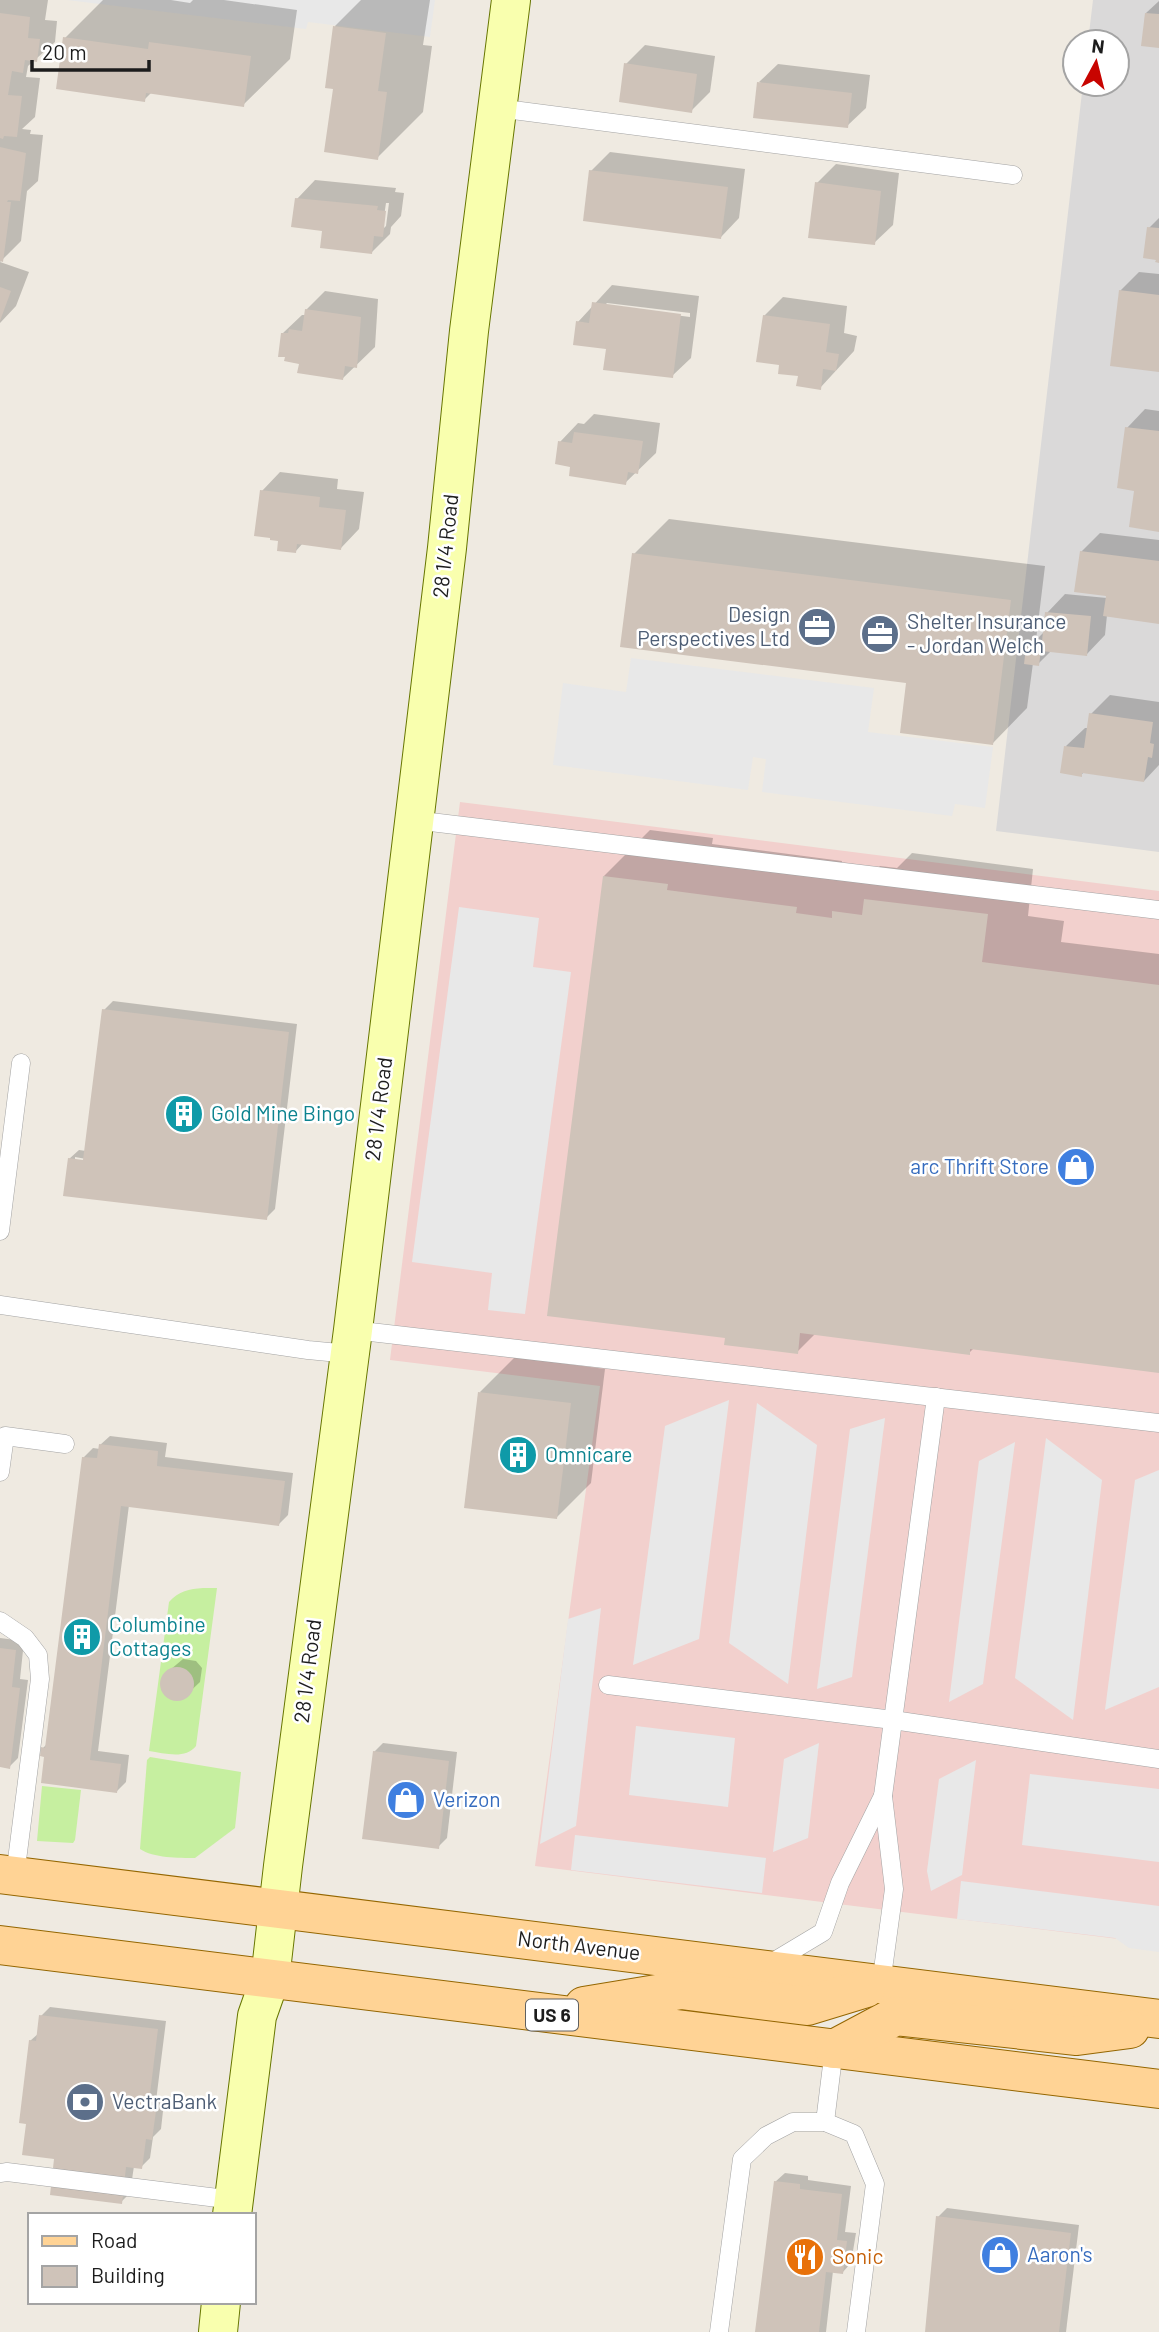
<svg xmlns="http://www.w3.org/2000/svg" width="1159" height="2332" viewBox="0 0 1159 2332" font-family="Barlow,sans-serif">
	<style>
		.residential { fill: #dad9d9 }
		.commercial { fill: #f2d0cd }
		.grass { fill: #c6efa0 }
		.parking { fill: #e8e8e8 }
		.shadow { fill: #0003; fill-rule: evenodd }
		.building { fill: #cfc3b9 }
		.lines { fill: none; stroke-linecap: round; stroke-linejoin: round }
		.lane-casing { stroke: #a3a3a3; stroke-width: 19 }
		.secondary-casing { stroke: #677600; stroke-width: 40 }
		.primary-casing { stroke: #946600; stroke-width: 40 }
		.lane { stroke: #fff; stroke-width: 18 }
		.secondary { stroke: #f9ffae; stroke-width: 38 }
		.primary { stroke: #ffd395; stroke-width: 38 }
		.labels { text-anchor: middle; stroke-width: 5; stroke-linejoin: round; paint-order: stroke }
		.shield { fill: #fff; stroke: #606060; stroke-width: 2 }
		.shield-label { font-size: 19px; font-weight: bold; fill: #1c1c1c }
		.street-label { font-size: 21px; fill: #1c1c1c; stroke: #fff }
		.service-label { font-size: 21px; fill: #4e5e75; stroke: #fff; text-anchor: start }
		.culture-label { font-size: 21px; fill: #0d838f; stroke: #fff; text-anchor: start }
		.shop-label { font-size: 21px; fill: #366cbe; stroke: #fff; text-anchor: start }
		.food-label { font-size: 21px; fill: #c56008; stroke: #fff; text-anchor: start }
	</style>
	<rect width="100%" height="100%" fill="#efeae1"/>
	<!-- residential -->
	<polygon class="residential" points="1093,0 1159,0 1159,852 996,831 1083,84 1117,84 1117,42 1088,42"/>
	<!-- commercial -->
	<polygon class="commercial" points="460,802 1159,891 1159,1944 535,1866 600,1386 390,1360"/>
	<!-- grass -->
	<g class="grass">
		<path d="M203,1588H217L196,1746C185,1760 164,1753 149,1751L169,1602C179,1591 189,1589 203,1588Z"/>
		<path d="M150,1757L241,1772L235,1828L195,1858C179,1858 153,1858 140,1849L147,1760Z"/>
		<polygon points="42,1786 81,1790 75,1840 73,1843 37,1841"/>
	</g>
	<!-- parking -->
	<g class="parking">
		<polygon points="67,0 435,0 430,37 308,22 306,29"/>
		<polygon points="631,658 874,688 868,732 993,747 985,808 955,804 952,816 762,792 766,759 753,757 748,790 553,765 563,683 626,692"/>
		<polygon points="459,907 539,918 533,967 571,972 525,1314 488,1310 492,1273 412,1262"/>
		<polygon points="729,1400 699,1639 633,1665 665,1426"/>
		<polygon points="757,1403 817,1445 788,1684 729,1643"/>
		<polygon points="885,1418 852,1677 817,1689 850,1429"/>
		<polygon points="1046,1438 1102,1480 1073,1720 1015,1678"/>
		<polygon points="1015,1442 983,1684 949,1702 979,1461"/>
		<polygon points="1159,1470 1159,1687 1105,1710 1135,1480"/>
		<polygon points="601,1608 576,1826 540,1844 568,1619"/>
		<polygon points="636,1726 735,1738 728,1807 629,1795"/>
		<polygon points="819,1743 808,1838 773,1852 784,1759"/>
		<polygon points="976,1760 962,1875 931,1891 927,1871 939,1779"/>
		<polygon points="1030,1774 1159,1789 1159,1862 1022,1845"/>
		<polygon points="575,1835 766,1858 762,1893 571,1870"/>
		<polygon points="961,1881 1159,1906 1159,1952 1129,1948 1115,1938 957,1919"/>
	</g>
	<!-- shadow -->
	<g class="shadow">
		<polygon points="0,0 48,0 45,20 57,21 55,42 28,66 26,77 40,78 35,117 22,129 31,130 30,134 43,135 38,181 27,191 21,241 0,262 29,272 16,306 0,323"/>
		<polygon points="103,0 171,0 190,3 193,0 224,0 297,10 290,59 243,105 152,92 144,100 65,38"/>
		<polygon points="361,0 430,0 423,45 432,46 423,112 377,158 335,26"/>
		<polygon points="1159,1 1159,46 1146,13"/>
		<polygon points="645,45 715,56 710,92 691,111 626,64"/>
		<polygon points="778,64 870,75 866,108 847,126 759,82"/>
		<polygon points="610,152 745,169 739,218 721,237 591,171"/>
		<polygon points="836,164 899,173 893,225 874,243 817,183"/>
		<path d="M315,180L396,188L395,192L404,193L401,216L391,227L390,234L371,253L324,229L297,199ZM386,203H389L386,226L382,230Z"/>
		<polygon points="1159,218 1159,261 1149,228"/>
		<polygon points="1139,272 1159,274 1159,370 1120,291"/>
		<path d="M612,285L699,296L691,358L672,376L608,348L578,322ZM607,303L690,313V317L604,306Z"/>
		<polygon points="325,291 378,299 375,347 343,378 301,362 283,333 302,315 305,315 306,310"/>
		<polygon points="783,297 847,306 844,333 857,336 854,351 820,388 781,363 764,316"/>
		<polygon points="1145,409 1159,411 1159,530 1136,489 1127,428"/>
		<polygon points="594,414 660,423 656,453 625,483 572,465 560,442 578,423 584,424"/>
		<polygon points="280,472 338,479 337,489 364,492 359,529 341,548 303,543 295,552 262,491"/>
		<polygon points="669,519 1045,566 1036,640 1045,631 1047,613 1065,594 1107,598 1081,552 1100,533 1159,540 1159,622 1107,615 1105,635 1087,654 1052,650 1038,664 1033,663 1027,708 993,743 908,682 634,554"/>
		<polygon points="1110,695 1159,702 1159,765 1144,781 1084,772 1081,775 1066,746 1085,728 1089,728 1091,714"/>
		<polygon points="650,830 713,838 712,844 842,861 841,868 874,872 880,866 897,868 912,853 1033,869 1028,916 1064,921 1061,942 1159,954 1159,1372 974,1348 969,1353 816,1333 797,1352 727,1337 604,876"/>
		<path d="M113,1001L297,1024L275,1209L266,1218L65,1194L69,1159L79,1150L86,1151L104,1010ZM75,1157L92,1160V1163L75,1161Z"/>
		<polygon points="515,1357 605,1369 591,1483 556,1518 480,1392"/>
		<polygon points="110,1436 167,1443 165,1457 293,1473 288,1515 279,1524 129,1505 98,1751 129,1755 126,1782 117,1791 46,1755 43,1748 47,1744 84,1457 93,1448 100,1449 100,1445"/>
		<polygon points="0,1638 24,1641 20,1679 28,1680 18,1758 9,1767 0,1766"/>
		<polygon points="183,1659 196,1661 202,1668 200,1682 182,1699 169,1698 163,1689 164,1675"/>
		<polygon points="383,1743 457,1752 447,1838 438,1847 374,1752"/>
		<polygon points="50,2007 166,2021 156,2101 164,2102 161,2129 153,2137 150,2158 141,2167 134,2166 130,2193 121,2202 56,2158 28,2123 30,2041 39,2033 41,2016"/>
		<polygon points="785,2173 808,2176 808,2180 851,2186 845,2232 856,2233 851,2263 842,2273 833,2271 826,2332 756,2332 775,2182"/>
		<polygon points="947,2208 1079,2225 1066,2332 927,2332 938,2217"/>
	</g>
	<!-- building -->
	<g class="building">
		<polygon points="0,13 30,17 28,38 40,39 37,62 25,60 23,73 12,71 8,95 22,96 17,137 4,136 3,139 0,138"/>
		<polygon points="1145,13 1159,14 1159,48 1141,46"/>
		<polygon points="333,26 386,33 378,91 387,92 378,160 324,152 333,89 325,88"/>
		<polygon points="63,37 148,49 149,42 251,56 244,107 146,93 145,102 56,89"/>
		<polygon points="624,63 697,74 692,113 619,102"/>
		<polygon points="757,82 852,93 848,128 753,118"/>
		<polygon points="0,147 26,153 20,201 8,200 7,202 11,202 3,262 0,261"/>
		<polygon points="589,170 728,187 721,239 583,221"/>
		<polygon points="815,182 881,191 875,245 808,238"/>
		<polygon points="295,198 378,206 377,210 386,211 383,237 374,236 372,254 320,248 322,231 291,227"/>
		<polygon points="1147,227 1159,228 1159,263 1155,262 1156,260 1143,258"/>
		<polygon points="0,287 11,291 0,321"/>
		<polygon points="1119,290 1159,295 1159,372 1110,366"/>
		<polygon points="592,302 681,314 673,378 603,370 606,349 573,345 576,321 589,323"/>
		<polygon points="305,309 361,317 357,368 345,366 343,380 297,373 299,364 284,361 285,357 278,357 281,333 288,333 289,329 302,331"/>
		<polygon points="763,315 830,324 826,352 839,354 836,371 823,369 821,390 796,386 798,376 778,374 779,365 756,362"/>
		<polygon points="1125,427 1159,431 1159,532 1129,527 1134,491 1117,488"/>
		<polygon points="574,432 643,441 638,474 628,472 626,485 569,476 570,467 555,464 558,441 572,443"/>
		<polygon points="260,490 320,497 319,507 346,510 341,550 297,544 296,553 277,551 278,541 270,540 270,538 254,536"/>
		<polygon points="1080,551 1159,561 1159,624 1103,616 1106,596 1074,592"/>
		<polygon points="632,553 1011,600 993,745 900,733 906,683 620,647"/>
		<polygon points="1045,612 1091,616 1087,656 1041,651"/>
		<polygon points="1026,648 1041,649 1039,666 1024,664"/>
		<polygon points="1089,713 1153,722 1150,743 1154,744 1152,758 1148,757 1144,782 1082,773 1082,777 1060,773 1064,746 1084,748"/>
		<polygon points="603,876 668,884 667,890 797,907 796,913 832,918 832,911 862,915 864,899 988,914 982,962 1159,985 1159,1373 970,1349 970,1355 800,1333 798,1354 724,1345 725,1338 547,1316"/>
		<polygon points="102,1009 289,1032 267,1220 63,1196 68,1158 83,1160"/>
		<polygon points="478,1392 571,1403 557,1519 464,1508"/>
		<polygon points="99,1444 158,1451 157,1466 285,1481 279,1526 121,1506 90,1760 121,1764 117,1793 41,1783 44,1757 40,1756 41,1747 45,1748 82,1457 97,1458"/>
		<polygon points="0,1648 16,1650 12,1687 20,1688 10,1769 0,1767"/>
		<circle cx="177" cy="1684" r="17"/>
		<polygon points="373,1751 449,1761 439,1849 362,1839"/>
		<polygon points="39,2015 158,2029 148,2110 156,2111 152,2140 146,2139 142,2169 126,2167 122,2204 50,2195 54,2159 22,2155 26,2124 19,2123 29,2040 36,2041"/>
		<polygon points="774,2181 800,2184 800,2189 842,2194 837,2240 847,2241 843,2274 826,2272 819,2332 755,2332"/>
		<polygon points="936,2216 1071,2233 1059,2332 925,2332"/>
	</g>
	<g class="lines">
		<defs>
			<g id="lane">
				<polyline points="498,108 1013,175"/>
				<polyline points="414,820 1159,910"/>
				<polyline points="0,1231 21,1063"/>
				<polyline points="0,1305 308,1350 349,1354"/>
				<polyline points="353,1330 1159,1423"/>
				<polyline points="0,1472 5,1436 65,1444"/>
				<polyline points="0,1621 25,1638 38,1655 40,1679 15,1876"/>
				<polyline points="608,1685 893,1720 1159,1759"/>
				<polyline points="768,1965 823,1932 840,1883 883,1796"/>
				<polyline points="881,1984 894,1889 883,1796 936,1397"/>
				<polyline points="825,2122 834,2049"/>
				<polyline points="0,2173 7,2172 234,2200"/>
				<polyline points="719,2332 742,2159 766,2136 793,2122 825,2122 854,2134 875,2184 856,2332"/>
			</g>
			<g id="secondary">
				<polyline points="232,2215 257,2016 270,1979 283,1866 353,1330 447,548 469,331 511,0"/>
				<polyline points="218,2332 221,2302"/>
			</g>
			<g id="primary">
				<polyline points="0,1874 1159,2019"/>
				<polyline points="0,1945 1159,2089"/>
				<polyline points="584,2006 681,1990 807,2006 866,1988"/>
				<polyline points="834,2049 896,2016 1077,2036 1130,2029"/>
			</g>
		</defs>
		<!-- lane casing -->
		<use href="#lane" class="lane-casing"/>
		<!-- secondary casing -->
		<use href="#secondary" class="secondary-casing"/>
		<!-- primary casing -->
		<use href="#primary" class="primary-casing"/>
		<!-- lane -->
		<use href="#lane" class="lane"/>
		<!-- secondary -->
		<use href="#secondary" class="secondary"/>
		<!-- primary -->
		<use href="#primary" class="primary"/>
	</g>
	<!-- icons -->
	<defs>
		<symbol id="office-disc" viewBox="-11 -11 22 22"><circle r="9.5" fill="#5c6f8a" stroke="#fff"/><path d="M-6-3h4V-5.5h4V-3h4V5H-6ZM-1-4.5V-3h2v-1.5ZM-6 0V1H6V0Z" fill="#fff"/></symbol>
		<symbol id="building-disc" viewBox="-11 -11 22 22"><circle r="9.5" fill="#0f9aa8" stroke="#fff"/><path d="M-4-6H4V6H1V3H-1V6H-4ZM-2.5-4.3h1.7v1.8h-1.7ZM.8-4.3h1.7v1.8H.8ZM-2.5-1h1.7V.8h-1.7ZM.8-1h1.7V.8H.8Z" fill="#fff"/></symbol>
		<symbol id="shop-disc" viewBox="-11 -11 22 22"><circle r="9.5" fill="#3f7fe0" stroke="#fff"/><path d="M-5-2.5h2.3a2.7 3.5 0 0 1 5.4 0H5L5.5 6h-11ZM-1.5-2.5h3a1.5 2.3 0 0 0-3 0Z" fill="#fff"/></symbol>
		<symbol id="bank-disc" viewBox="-11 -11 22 22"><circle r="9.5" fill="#5c6f8a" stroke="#fff"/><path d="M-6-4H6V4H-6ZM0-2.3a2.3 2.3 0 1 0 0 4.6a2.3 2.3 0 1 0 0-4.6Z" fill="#fff"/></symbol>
		<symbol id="restaurant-disc" viewBox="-11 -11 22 22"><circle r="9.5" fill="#e8710a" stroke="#fff"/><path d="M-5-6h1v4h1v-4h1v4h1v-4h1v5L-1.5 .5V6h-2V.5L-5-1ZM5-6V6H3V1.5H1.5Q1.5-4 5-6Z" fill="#fff"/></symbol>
	</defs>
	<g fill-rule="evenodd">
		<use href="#office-disc" x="795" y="605" width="44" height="44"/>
		<use href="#office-disc" x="858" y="612" width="44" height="44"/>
		<use href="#building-disc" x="162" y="1092" width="44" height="44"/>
		<use href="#shop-disc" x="1054" y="1145" width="44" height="44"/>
		<use href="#building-disc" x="496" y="1433" width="44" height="44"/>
		<use href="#building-disc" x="60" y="1615" width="44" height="44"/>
		<use href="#shop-disc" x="384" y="1778" width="44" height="44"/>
		<use href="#bank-disc" x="63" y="2080" width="44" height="44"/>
		<use href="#shop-disc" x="978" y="2233" width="44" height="44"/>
		<use href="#restaurant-disc" x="783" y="2235" width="44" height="44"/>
	</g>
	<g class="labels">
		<!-- shield labels -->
		<rect class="shield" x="526" y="1999.5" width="52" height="31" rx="5"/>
		<g class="shield-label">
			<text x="552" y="2022">US 6</text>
		</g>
		<!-- street labels -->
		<g class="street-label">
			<text transform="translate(446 546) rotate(-84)" y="7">28 1/4 Road</text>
			<text transform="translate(379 1109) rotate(-83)" y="7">28 1/4 Road</text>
			<text transform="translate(308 1671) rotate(-83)" y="7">28 1/4 Road</text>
			<text transform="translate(579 1946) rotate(7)" y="7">North Avenue</text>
		</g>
		<!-- service labels -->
		<g class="service-label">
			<text x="790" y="622" text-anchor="end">Design<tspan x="790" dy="24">Perspectives Ltd</tspan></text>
			<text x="907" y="629">Shelter Insurance<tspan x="907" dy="24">- Jordan Welch</tspan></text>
			<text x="112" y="2109">VectraBank</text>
		</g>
		<!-- culture labels -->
		<g class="culture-label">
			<text x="211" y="1121">Gold Mine Bingo</text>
			<text x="545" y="1462">Omnicare</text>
			<text x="109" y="1632">Columbine<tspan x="109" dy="24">Cottages</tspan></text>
		</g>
		<!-- shop labels -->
		<g class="shop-label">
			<text x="1049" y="1174" text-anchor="end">arc Thrift Store</text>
			<text x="433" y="1807">Verizon</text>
			<text x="1027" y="2262">Aaron's</text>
		</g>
		<!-- food labels -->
		<g class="food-label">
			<text x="832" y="2264">Sonic</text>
		</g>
	</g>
	<!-- legend -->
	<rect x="28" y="2213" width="228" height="91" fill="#ffffff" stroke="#a4a4a4" stroke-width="2"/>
	<rect x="42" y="2236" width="35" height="10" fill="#ffd395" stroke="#a4a4a4" stroke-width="2"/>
	<text x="91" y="2248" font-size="21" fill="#1c1c1c">Road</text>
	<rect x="42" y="2266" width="35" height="21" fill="#cfc3b9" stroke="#a4a4a4" stroke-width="2"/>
	<text x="91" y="2283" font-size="21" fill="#1c1c1c">Building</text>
	<!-- north arrow -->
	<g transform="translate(1096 63) rotate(7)"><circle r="33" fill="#ffffff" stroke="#a4a4a4" stroke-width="2"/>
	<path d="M0-5L12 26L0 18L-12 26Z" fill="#c80400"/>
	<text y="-10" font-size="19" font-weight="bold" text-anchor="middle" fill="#1c1c1c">N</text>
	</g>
	<!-- scale -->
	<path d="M32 60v10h117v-10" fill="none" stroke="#1c1c1c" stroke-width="3.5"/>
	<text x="42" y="60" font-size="21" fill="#1c1c1c" stroke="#ffffff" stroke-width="5" paint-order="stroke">20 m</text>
</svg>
